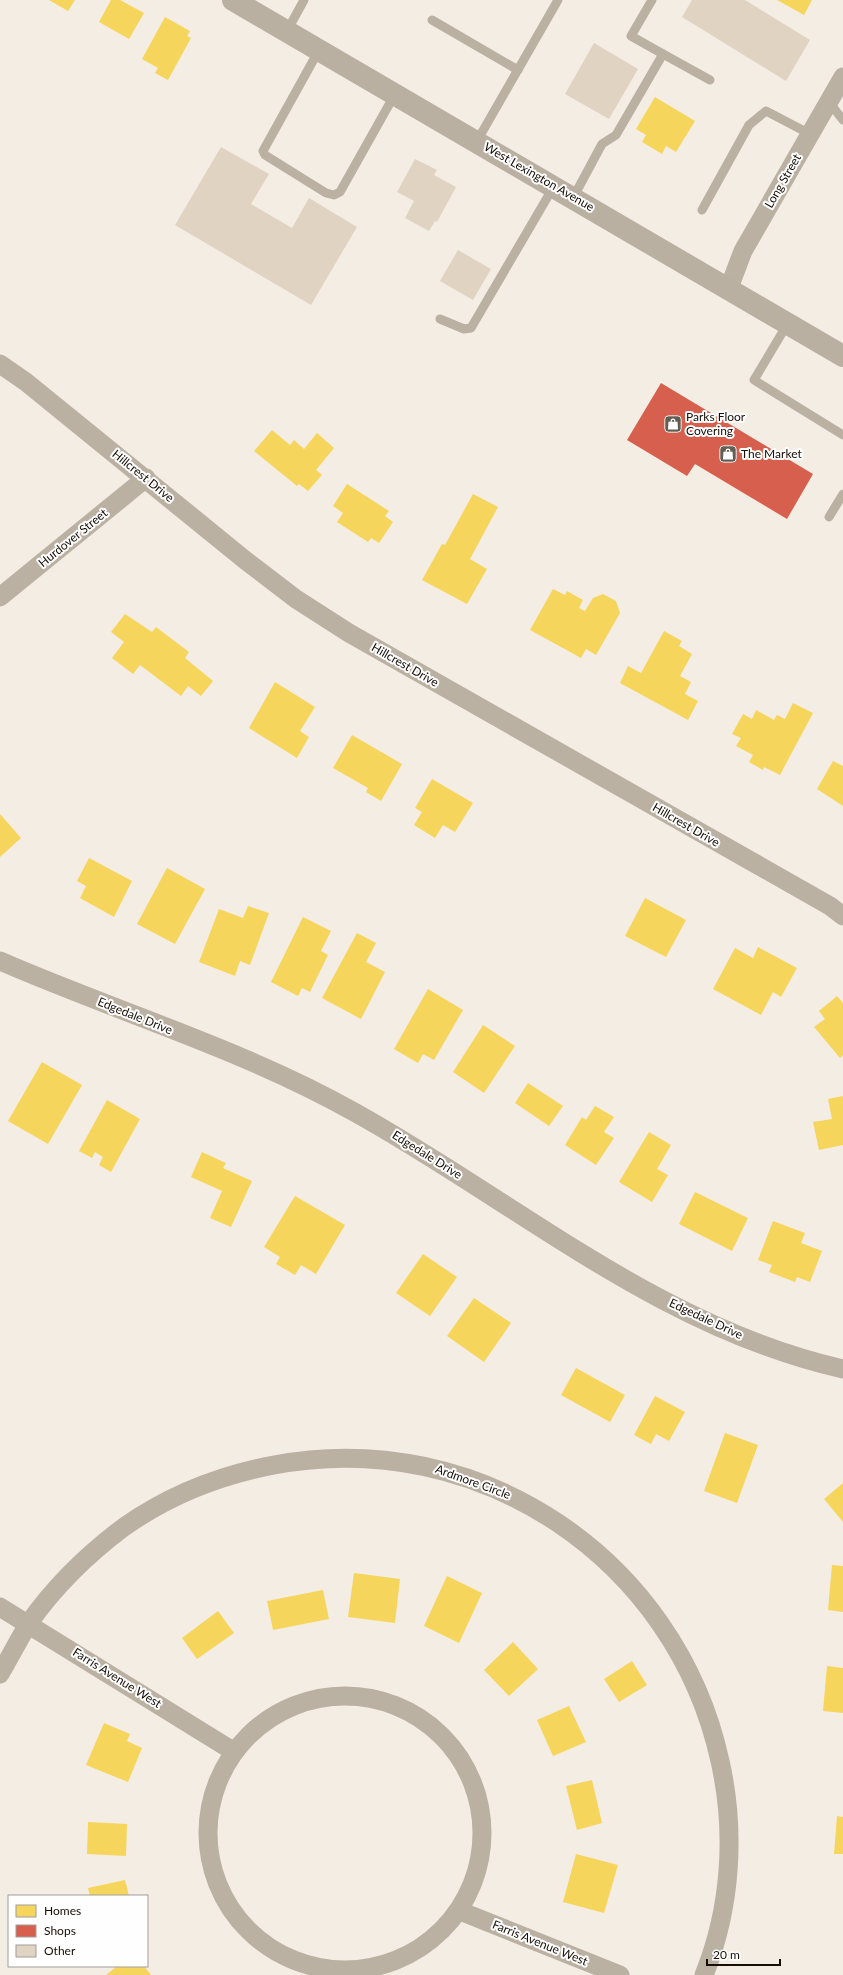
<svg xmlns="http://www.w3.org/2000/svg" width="843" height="1975" viewBox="0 0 843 1975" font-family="Lato,sans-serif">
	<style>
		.homes { fill: #f6d55c }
		.shops { fill: #d6604d }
		.building { fill: #e1d3c1 }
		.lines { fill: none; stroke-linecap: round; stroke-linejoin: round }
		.lane { stroke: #bbb1a3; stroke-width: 9 }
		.street { stroke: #bbb1a3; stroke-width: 19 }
		.secondary { stroke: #b9b0a2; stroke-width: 22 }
		.labels { text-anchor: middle; stroke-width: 4; stroke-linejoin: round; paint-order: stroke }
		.street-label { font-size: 12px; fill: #170f06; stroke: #fefefe }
		.poi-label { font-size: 12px; fill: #170f06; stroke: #fefefe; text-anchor: start }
	</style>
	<rect width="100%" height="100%" fill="#f4ede4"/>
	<!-- homes -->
	<g class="homes">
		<polygon points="49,0 75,0 68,11"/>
		<polygon points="111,0 120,0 144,13 129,39 99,22"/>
		<polygon points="777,0 812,0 804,15"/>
		<polygon points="165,17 190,31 187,36 191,38 168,80 155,73 158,68 142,59"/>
		<polygon points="655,97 695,121 676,152 666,146 662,154 642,142 646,135 636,129"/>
		<polygon points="272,430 290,445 294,440 304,449 317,433 334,448 316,470 322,475 308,491 299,484 297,486 254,451"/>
		<polygon points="347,484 389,511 385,516 393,522 379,543 371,538 368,542 337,522 343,513 333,506"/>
		<polygon points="473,494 498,507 470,559 487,569 467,604 422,580 442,544 445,545"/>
		<polygon points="553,589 565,595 567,591 583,600 579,608 585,611 593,598 603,594 616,601 620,613 596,655 586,649 581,658 530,630"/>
		<polygon points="125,614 152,632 156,627 189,652 185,658 213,681 201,696 188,686 181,696 140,665 133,674 112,658 124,642 111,632"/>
		<polygon points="664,631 682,641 679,646 692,654 680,676 691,682 685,694 698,701 688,720 620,683 628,666 641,673"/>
		<polygon points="275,682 315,707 300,731 309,737 297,758 249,728"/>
		<polygon points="793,703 813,713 780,775 764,767 763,770 749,762 753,755 736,746 741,738 732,734 743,714 752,719 756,710 774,720 777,715 785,719"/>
		<polygon points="352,735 402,764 381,801 366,792 368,788 333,768"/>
		<polygon points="833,761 843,766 843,806 817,789"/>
		<polygon points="432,779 473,803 455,832 443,825 435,838 414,825 422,812 415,808"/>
		<polygon points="0,814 21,838 0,857"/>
		<polygon points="89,858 132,881 114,917 80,898 86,886 77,881"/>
		<polygon points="167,868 205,889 175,944 137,924"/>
		<polygon points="645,898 686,920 666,957 625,936"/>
		<polygon points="248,906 269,913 250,965 240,961 235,976 199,962 219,909 243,918"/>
		<polygon points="303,917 331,931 321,951 328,955 310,992 302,988 298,996 271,982"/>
		<polygon points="357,933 376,943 366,962 385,972 361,1019 322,998"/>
		<polygon points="758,947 797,968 781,997 773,992 761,1015 713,989 735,948 753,958"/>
		<polygon points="428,989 463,1010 434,1060 423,1054 418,1063 394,1049"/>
		<polygon points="837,996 843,1003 843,1055 840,1058 814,1027 825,1019 819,1011"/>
		<polygon points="483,1025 515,1046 484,1093 453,1072"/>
		<polygon points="42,1062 82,1085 48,1144 8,1121"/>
		<polygon points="528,1083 563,1106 549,1126 515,1103"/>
		<polygon points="843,1096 843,1145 819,1150 813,1122 832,1119 828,1099"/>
		<polygon points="107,1100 140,1119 111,1172 99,1165 103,1157 95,1152 92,1158 79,1151"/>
		<polygon points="595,1106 614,1117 604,1132 614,1138 596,1165 565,1145 582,1117 586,1120"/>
		<polygon points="649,1132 671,1145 657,1169 668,1175 652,1202 619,1182"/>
		<polygon points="202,1152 226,1163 223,1168 252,1181 231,1227 210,1218 222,1191 191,1177"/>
		<polygon points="695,1192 748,1218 732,1251 679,1224"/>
		<polygon points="295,1196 345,1225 316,1274 301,1265 295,1275 276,1264 280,1257 264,1247"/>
		<polygon points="773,1221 805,1233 801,1243 822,1251 810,1282 797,1277 795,1282 769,1272 772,1265 758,1260"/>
		<polygon points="423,1254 457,1277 430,1316 396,1293"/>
		<polygon points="474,1298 511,1323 484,1362 447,1336"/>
		<polygon points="576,1368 625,1395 610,1422 561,1395"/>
		<polygon points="655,1396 685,1412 669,1441 656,1434 651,1444 634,1435"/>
		<polygon points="725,1433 758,1445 737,1503 704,1491"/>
		<polygon points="843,1483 843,1522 824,1499"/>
		<polygon points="832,1565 843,1566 843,1612 828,1610"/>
		<polygon points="354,1573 400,1579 395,1623 348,1617"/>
		<polygon points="447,1576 482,1593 459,1643 424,1626"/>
		<polygon points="323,1590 329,1619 273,1630 267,1601"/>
		<polygon points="218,1611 234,1633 197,1659 182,1638"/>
		<polygon points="513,1642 538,1669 509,1696 484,1670"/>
		<polygon points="632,1661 647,1685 619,1702 604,1679"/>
		<polygon points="827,1666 843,1668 843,1713 823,1711"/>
		<polygon points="569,1706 586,1742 553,1756 537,1720"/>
		<polygon points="104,1723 130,1734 127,1741 142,1748 128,1782 86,1765"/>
		<polygon points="592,1780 602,1823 577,1830 566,1786"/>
		<polygon points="837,1816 843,1817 843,1854 834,1854"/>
		<polygon points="88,1822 127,1824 126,1856 87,1854"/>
		<polygon points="576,1854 618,1865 604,1913 563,1902"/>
		<polygon points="125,1880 129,1896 90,1896 88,1888"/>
		<polygon points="117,1966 144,1966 151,1975 106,1975"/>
	</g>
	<!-- shops -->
	<polygon class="shops" points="661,383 813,474 787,519 695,464 687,476 627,440"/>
	<!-- building -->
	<g class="building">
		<polygon points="692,0 745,0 810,40 786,81 682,17"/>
		<polygon points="594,43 638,69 609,119 565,94"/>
		<polygon points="221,147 269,174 251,204 292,228 309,198 357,227 311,305 175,225"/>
		<polygon points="415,159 437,170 434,175 456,187 437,222 435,221 429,231 405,218 414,201 397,192"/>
		<polygon points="458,250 491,269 473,300 440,281"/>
	</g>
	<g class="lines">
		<!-- lane -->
		<g class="lane">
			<polyline points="652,0 631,36 663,54"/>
			<polyline points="432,20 518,70"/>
			<polyline points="287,31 304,0"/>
			<polyline points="319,50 263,151 265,155 326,193 334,195 340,192 395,94"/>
			<polyline points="829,102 843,120"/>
			<polyline points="477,141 558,0"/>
			<polyline points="573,198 602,144 616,135 663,54 710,80"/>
			<polyline points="702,210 749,125 766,111 810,134"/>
			<polyline points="440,319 464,329 471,328 554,186"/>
			<polyline points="788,323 754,380 843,435"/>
			<polyline points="829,517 843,494"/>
		</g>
		<!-- street -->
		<g class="street">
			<polyline points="729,288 743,251 843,77"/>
			<polyline points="0,364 26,382 245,560 296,599 349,633 830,906 843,916"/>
			<polyline points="0,597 146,478"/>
			<path d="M0,961C117,1012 245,1050 356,1113C516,1202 660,1328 843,1369"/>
			<polyline points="0,1607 233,1751"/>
			<path d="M0,1674C10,1657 19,1639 29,1623C55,1586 88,1554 124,1527C168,1496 221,1475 274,1465C479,1426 676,1559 720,1761C736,1832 731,1908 704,1975"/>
			<circle cx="345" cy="1833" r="137"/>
			<polyline points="460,1911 620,1975"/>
		</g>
		<!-- secondary -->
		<polyline class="secondary" points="233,0 843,356"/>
	</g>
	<!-- icons -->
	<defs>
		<symbol id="shop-square" viewBox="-11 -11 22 22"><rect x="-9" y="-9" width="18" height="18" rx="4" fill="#645d54" stroke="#fefefe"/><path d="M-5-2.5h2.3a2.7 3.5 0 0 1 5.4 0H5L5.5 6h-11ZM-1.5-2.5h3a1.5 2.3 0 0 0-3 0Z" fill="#fff"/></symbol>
	</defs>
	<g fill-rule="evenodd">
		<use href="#shop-square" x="663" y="414" width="20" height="20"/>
		<use href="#shop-square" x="718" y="444" width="20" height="20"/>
	</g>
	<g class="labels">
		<!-- street labels -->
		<g class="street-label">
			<text transform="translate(539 177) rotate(30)" y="4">West Lexington Avenue</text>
			<text transform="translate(783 181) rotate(-60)" y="4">Long Street</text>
			<text transform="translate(143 476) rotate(39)" y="4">Hillcrest Drive</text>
			<text transform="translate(73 538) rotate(-39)" y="4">Hurdover Street</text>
			<text transform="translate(405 665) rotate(30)" y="4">Hillcrest Drive</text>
			<text transform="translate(686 825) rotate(30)" y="4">Hillcrest Drive</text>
			<text transform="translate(135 1016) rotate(22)" y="4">Edgedale Drive</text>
			<text transform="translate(427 1155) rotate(32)" y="4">Edgedale Drive</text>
			<text transform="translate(706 1319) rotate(25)" y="4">Edgedale Drive</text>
			<text transform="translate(473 1482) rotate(20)" y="4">Ardmore Circle</text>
			<text transform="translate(117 1678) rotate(32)" y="4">Farris Avenue West</text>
			<text transform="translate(540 1943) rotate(22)" y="4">Farris Avenue West</text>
		</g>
		<!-- poi labels -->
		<g class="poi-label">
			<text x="686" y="421">Parks Floor<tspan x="686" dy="14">Covering</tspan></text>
			<text x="741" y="458">The Market</text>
		</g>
	</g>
	<!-- legend -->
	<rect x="8" y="1895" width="140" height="72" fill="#fefefe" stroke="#a29e9b"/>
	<rect x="16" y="1905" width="20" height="12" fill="#f6d55c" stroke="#a29e9b"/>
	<text x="44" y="1915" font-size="12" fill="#170f06">Homes</text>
	<rect x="16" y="1925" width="20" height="12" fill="#d6604d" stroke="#a29e9b"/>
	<text x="44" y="1935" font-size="12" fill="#170f06">Shops</text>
	<rect x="16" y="1945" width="20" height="12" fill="#e1d3c1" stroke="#a29e9b"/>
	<text x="44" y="1955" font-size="12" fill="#170f06">Other</text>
	<!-- scale -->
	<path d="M707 1959v6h73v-6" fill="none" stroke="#170f06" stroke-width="2"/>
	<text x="713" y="1959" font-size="12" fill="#170f06" stroke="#fefefe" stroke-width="3" paint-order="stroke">20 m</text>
</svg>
